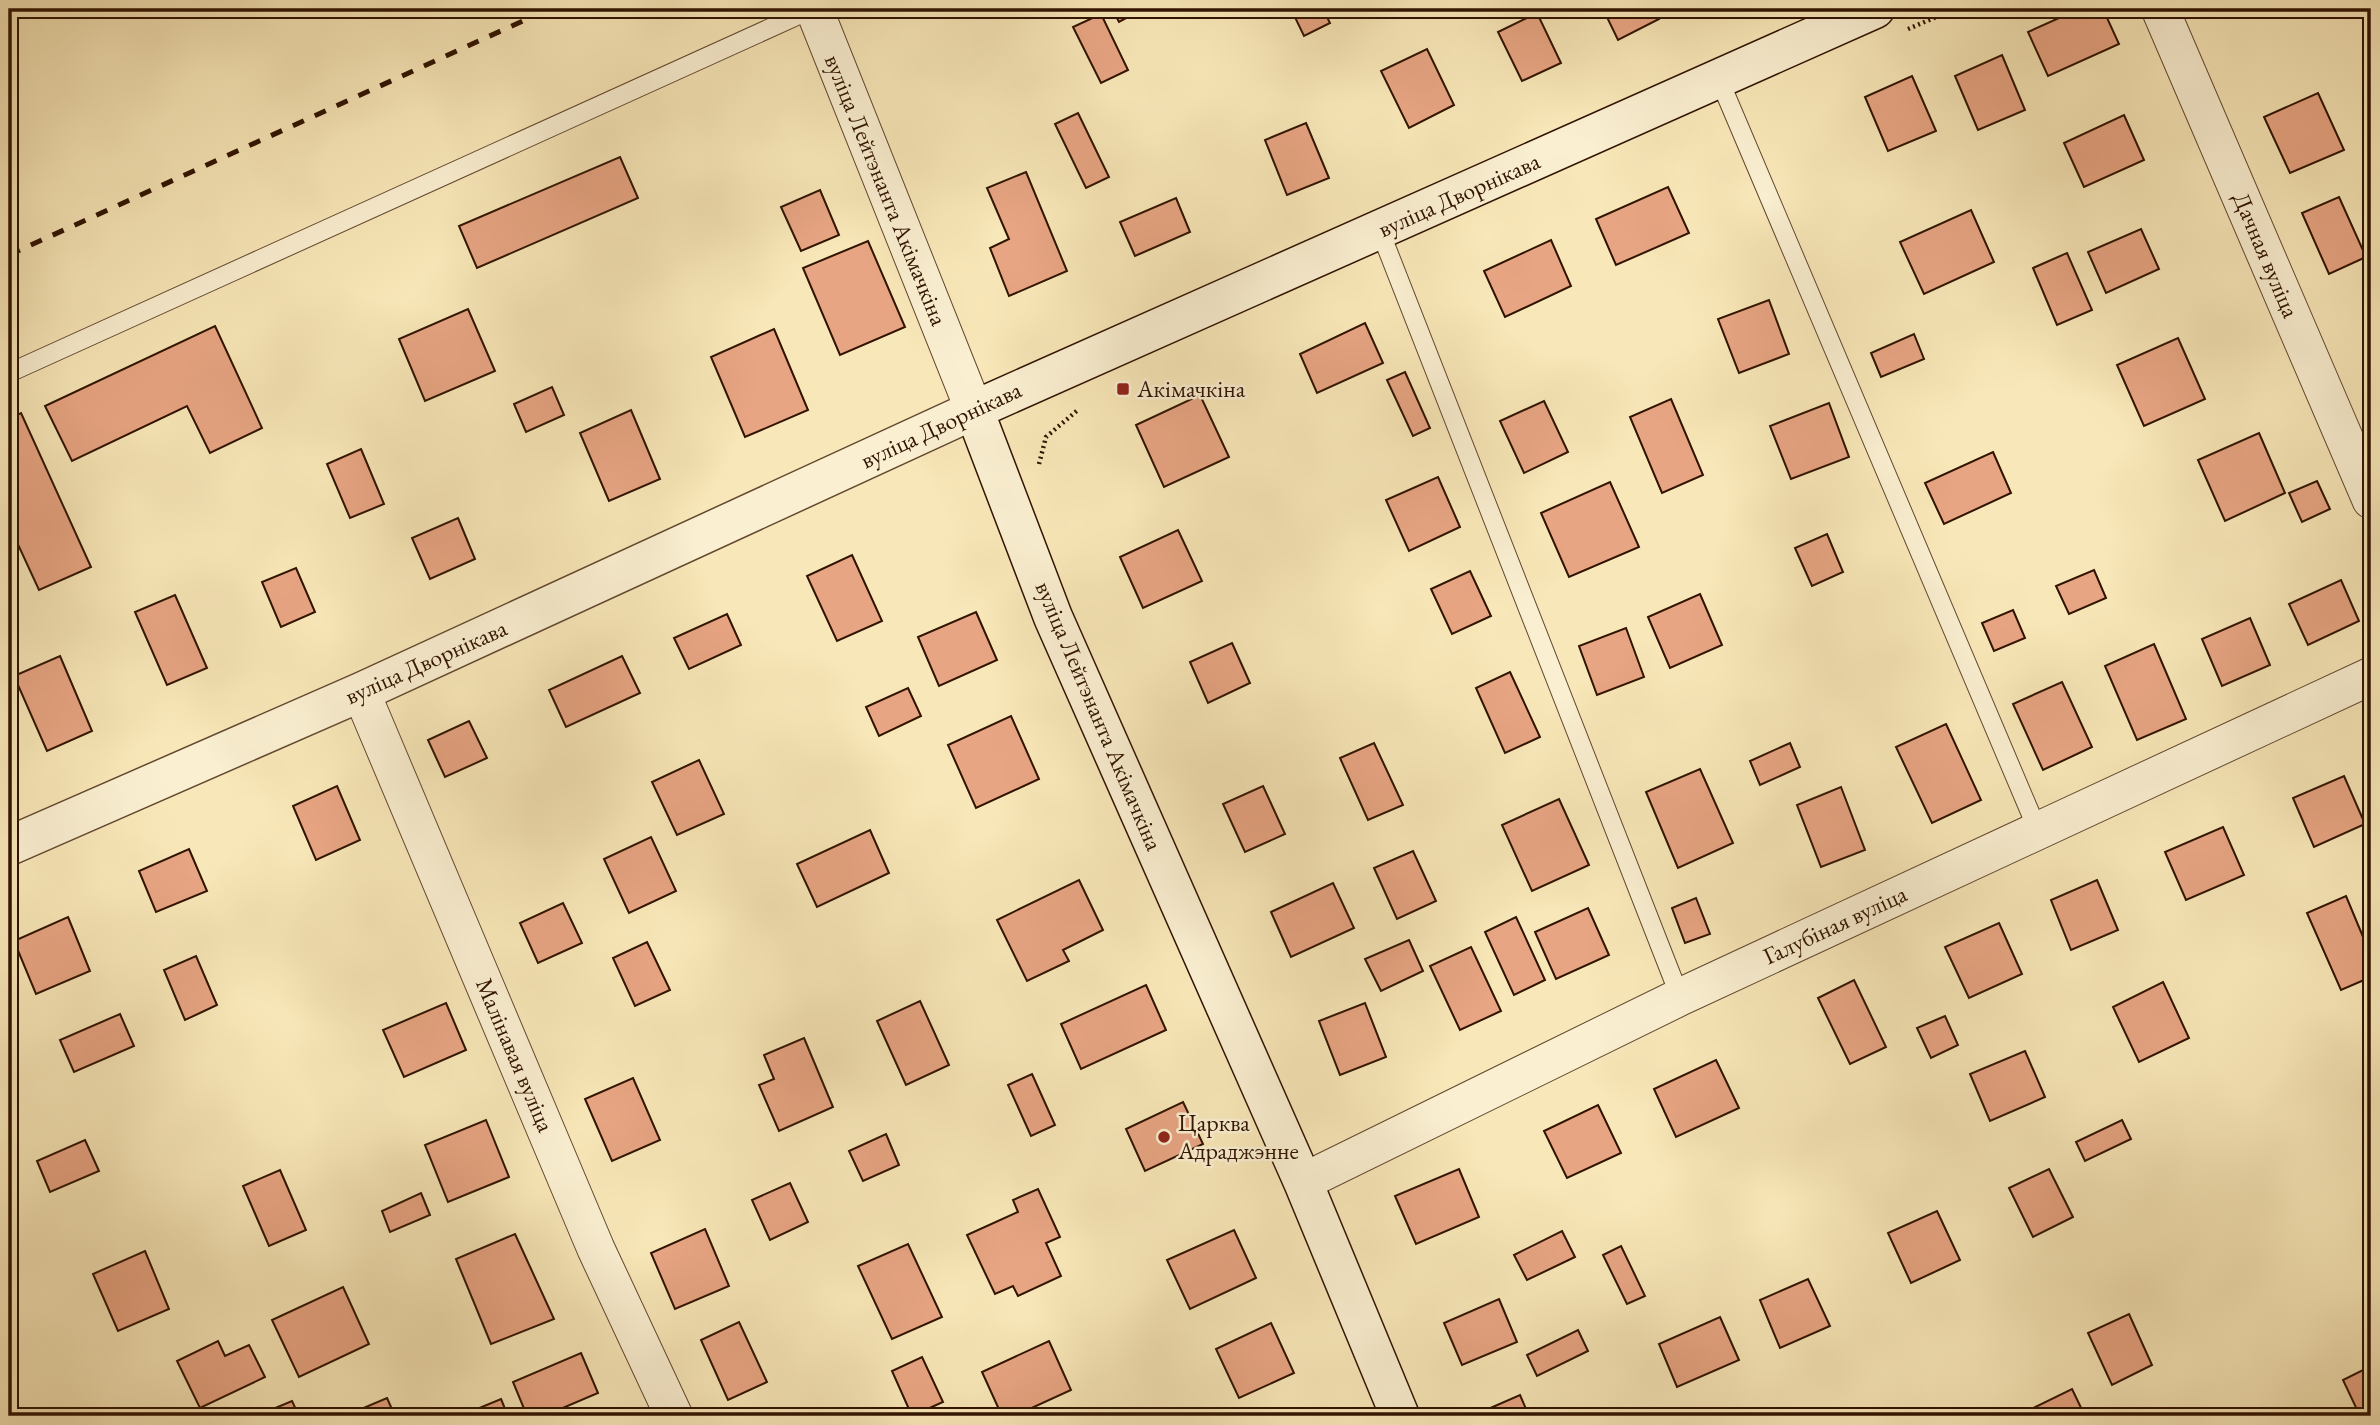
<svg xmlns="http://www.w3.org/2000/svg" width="2380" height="1425" viewBox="0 0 2380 1425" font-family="'EB Garamond',serif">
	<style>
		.building { fill: #e8a583; stroke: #301301; stroke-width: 2 }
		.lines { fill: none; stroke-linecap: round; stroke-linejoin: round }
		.service-casing { stroke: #62482f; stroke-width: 20 }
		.minor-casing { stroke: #62482f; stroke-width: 39 }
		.tertiary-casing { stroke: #62482f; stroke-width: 41 }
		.secondary-casing { stroke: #301301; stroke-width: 41 }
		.path { stroke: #301301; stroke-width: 4.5; stroke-dasharray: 2 3.5; stroke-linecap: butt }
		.service { stroke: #faefd1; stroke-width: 18 }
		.minor { stroke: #faefd1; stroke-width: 37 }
		.tertiary { stroke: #faefd1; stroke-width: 38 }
		.secondary { stroke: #faefd1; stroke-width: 38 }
		.rail { stroke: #301301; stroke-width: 5; stroke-dasharray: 12 12; stroke-linecap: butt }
		.poi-dot { fill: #8f2418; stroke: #faefd1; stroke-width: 2.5 }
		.labels { text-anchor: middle; stroke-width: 5; stroke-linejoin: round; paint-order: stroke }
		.street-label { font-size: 24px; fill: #301301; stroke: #faefd1 }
		.poi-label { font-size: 24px; fill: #301301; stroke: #faefd1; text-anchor: start }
	</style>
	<rect width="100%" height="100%" fill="#f8e7b8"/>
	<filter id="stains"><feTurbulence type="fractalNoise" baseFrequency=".00286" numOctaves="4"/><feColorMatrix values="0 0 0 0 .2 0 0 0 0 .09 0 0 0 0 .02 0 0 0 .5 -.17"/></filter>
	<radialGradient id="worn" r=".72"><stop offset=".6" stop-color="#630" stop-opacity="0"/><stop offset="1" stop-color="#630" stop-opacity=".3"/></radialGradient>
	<!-- building -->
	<g class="building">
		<polygon points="1112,9 1143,9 1119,22"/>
		<polygon points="1291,9 1323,9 1330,23 1304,36"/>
		<polygon points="1603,9 1654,9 1659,19 1618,40"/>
		<polygon points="2079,9 2103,9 2119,44 2048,76 2028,32"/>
		<polygon points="1537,13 1561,63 1522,81 1498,32"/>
		<polygon points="1101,14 1128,70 1101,83 1073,27"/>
		<polygon points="1427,49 1454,105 1409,128 1381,71"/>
		<polygon points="2002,55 2025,110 1978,130 1955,76"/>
		<polygon points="1912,76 1936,131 1888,151 1865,97"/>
		<polygon points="2318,93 2344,150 2290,173 2264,117"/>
		<polygon points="1078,113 1109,177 1086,188 1055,124"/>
		<polygon points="2124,115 2144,160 2084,187 2064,143"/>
		<polygon points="1306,123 1329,178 1287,195 1265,140"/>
		<polygon points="620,157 638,198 477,268 459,226"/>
		<polygon points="1026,172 1067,271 1009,296 990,248 1009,239 987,188"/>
		<polygon points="1668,187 1689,233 1616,265 1596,219"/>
		<polygon points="820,190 839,235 801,251 781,207"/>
		<polygon points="2339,197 2366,257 2329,274 2302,213"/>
		<polygon points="1176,198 1190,232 1135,256 1120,222"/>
		<polygon points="1971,210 1994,262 1924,294 1900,242"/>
		<polygon points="2141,229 2159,269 2106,293 2088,252"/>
		<polygon points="1551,240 1571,286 1505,317 1484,271"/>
		<polygon points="868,241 905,327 840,355 803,268"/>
		<polygon points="2067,253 2092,310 2057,325 2033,268"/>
		<polygon points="1769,300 1789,354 1739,373 1718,319"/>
		<polygon points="468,309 495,371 425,401 399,339"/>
		<polygon points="1365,323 1383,363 1317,393 1300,354"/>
		<polygon points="215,326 262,428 210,453 187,406 72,461 45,406"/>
		<polygon points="774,329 808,410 745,437 711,357"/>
		<polygon points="1914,334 1924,359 1881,377 1871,353"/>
		<polygon points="2178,338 2205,399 2144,426 2117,365"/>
		<polygon points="2371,361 2371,377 2365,363"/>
		<polygon points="1405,372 1430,428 1413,436 1387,380"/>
		<polygon points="552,387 564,415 526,432 514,404"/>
		<polygon points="1200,395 1229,457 1164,487 1136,425"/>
		<polygon points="1671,399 1703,475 1662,493 1630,417"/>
		<polygon points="1544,401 1568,452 1524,473 1500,421"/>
		<polygon points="1829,403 1849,457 1791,479 1770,426"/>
		<polygon points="631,410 660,479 609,501 580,433"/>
		<polygon points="21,413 91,567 39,590 9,525 9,419"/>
		<polygon points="2259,433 2285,493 2225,521 2198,460"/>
		<polygon points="361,449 384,504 350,518 327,464"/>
		<polygon points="1993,452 2011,493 1944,524 1925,483"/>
		<polygon points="1438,477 1460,527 1409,551 1386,500"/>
		<polygon points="2317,481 2330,509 2302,522 2289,493"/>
		<polygon points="1610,482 1639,547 1569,577 1541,513"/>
		<polygon points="458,518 475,559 430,579 412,538"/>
		<polygon points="1178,530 1202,581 1143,608 1120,557"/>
		<polygon points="1827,534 1843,572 1812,586 1795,548"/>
		<polygon points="852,555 882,621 837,641 807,576"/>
		<polygon points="296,568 315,612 281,627 262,582"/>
		<polygon points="2094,570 2106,598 2069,614 2056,586"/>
		<polygon points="1470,571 1491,616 1452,634 1431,589"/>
		<polygon points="2341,580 2359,621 2308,645 2289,604"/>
		<polygon points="1700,594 1722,645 1670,668 1648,617"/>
		<polygon points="175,595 207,668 167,685 135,612"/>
		<polygon points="2013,610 2025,638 1994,651 1982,623"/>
		<polygon points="976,612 997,660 939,686 918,637"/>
		<polygon points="727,614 741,645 689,669 674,638"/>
		<polygon points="2250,618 2270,665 2222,686 2202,639"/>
		<polygon points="1626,628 1644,677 1597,695 1579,646"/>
		<polygon points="1232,643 1250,683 1208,703 1190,662"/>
		<polygon points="2154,644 2186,719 2137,740 2105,666"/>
		<polygon points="60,656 92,731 47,751 14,676"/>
		<polygon points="622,656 640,693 566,727 549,690"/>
		<polygon points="1510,672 1540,737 1505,753 1476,688"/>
		<polygon points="2062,682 2092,747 2043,770 2013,704"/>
		<polygon points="908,688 921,716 879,736 866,707"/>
		<polygon points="1011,716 1039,779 976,808 948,745"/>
		<polygon points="469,721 487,758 445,777 428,740"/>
		<polygon points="1946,724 1981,800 1932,823 1896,747"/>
		<polygon points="1374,743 1403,805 1368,820 1340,758"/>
		<polygon points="1790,743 1800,767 1760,785 1750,761"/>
		<polygon points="699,760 724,814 677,835 652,782"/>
		<polygon points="1700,769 1733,843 1678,868 1646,792"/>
		<polygon points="2344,776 2365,824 2314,847 2293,798"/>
		<polygon points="337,786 360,840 316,860 293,806"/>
		<polygon points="1263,786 1285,834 1245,852 1223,804"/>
		<polygon points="1841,787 1865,850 1821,867 1797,805"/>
		<polygon points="1559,799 1589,865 1532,891 1502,825"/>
		<polygon points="2223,827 2244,875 2186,900 2165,852"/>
		<polygon points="870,830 889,873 817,907 797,864"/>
		<polygon points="651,837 676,891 629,913 604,859"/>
		<polygon points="189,849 207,891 156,912 139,871"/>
		<polygon points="1413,851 1436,901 1397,919 1374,868"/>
		<polygon points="1079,880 1103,930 1063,950 1069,961 1027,981 997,920"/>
		<polygon points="2097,880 2118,930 2071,950 2051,900"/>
		<polygon points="1333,883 1354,928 1291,957 1271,912"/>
		<polygon points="2346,896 2371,956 2371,977 2341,990 2307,913"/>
		<polygon points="1696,898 1710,934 1685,943 1672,908"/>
		<polygon points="563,903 582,943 538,963 520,923"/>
		<polygon points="1588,908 1609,955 1556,979 1535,932"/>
		<polygon points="68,917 90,971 36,994 14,941"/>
		<polygon points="1516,917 1545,980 1514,995 1485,932"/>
		<polygon points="1999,923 2022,974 1969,998 1945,947"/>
		<polygon points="1409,940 1423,971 1381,991 1365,959"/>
		<polygon points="647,942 670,990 635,1006 613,958"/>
		<polygon points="1471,947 1501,1011 1460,1030 1430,966"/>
		<polygon points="196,956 217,1005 185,1020 164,970"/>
		<polygon points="1854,980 1886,1047 1850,1064 1818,998"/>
		<polygon points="2163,982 2189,1038 2139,1062 2113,1007"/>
		<polygon points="1146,985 1166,1030 1081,1069 1061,1024"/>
		<polygon points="920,1001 949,1065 906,1085 877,1021"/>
		<polygon points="446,1003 466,1050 404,1077 383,1030"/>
		<polygon points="1365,1003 1386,1057 1340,1075 1319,1021"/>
		<polygon points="120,1014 134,1046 74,1072 60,1040"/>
		<polygon points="1945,1016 1958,1045 1931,1058 1917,1028"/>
		<polygon points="804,1038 833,1107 779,1131 759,1085 774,1079 764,1055"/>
		<polygon points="2025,1051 2045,1097 1990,1121 1970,1074"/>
		<polygon points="1716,1060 1739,1108 1676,1137 1654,1089"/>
		<polygon points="1032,1074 1055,1125 1031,1136 1008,1085"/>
		<polygon points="633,1078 660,1140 612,1161 585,1099"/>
		<polygon points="1183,1102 1203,1144 1145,1171 1126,1129"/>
		<polygon points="1598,1105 1621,1153 1567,1178 1544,1131"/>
		<polygon points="486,1120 509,1177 448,1202 425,1145"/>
		<polygon points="2122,1120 2131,1139 2085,1161 2076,1142"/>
		<polygon points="886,1134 899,1165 863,1181 849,1151"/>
		<polygon points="85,1140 99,1171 50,1192 37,1161"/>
		<polygon points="1459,1169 1479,1217 1416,1244 1395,1196"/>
		<polygon points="2049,1169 2073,1217 2033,1237 2009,1188"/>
		<polygon points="280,1170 306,1230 269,1246 243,1186"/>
		<polygon points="790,1183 808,1222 770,1240 752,1200"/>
		<polygon points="1038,1189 1060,1237 1046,1243 1061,1276 1018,1296 1013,1286 995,1294 967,1235 1018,1212 1013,1200"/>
		<polygon points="421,1193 430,1215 390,1232 382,1211"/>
		<polygon points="1937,1211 1960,1260 1911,1283 1888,1233"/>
		<polygon points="705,1229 729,1286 675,1309 651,1253"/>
		<polygon points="1234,1230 1256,1278 1190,1309 1167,1260"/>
		<polygon points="1562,1231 1575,1257 1527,1280 1514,1255"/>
		<polygon points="515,1234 554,1319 491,1344 456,1259"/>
		<polygon points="908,1244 942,1317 892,1339 858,1266"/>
		<polygon points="1621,1246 1645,1296 1627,1304 1603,1255"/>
		<polygon points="145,1251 169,1309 118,1331 93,1274"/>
		<polygon points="1808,1279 1830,1326 1780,1348 1760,1300"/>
		<polygon points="343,1287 369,1344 299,1377 272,1320"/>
		<polygon points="1499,1299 1517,1342 1462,1365 1444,1323"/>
		<polygon points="2129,1314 2152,1365 2112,1385 2088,1333"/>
		<polygon points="1720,1317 1739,1360 1677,1387 1659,1344"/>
		<polygon points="739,1322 767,1382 728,1400 701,1340"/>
		<polygon points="1271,1323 1294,1373 1239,1398 1216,1349"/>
		<polygon points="1578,1330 1588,1351 1537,1376 1527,1355"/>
		<polygon points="218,1341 225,1356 249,1345 265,1377 200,1408 177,1361"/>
		<polygon points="1049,1341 1071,1390 1014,1416 1002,1416 982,1372"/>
		<polygon points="581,1353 598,1393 544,1416 527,1416 513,1382"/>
		<polygon points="922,1357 943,1402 912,1416 892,1371"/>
		<polygon points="2371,1366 2371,1415 2360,1416 2343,1380"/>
		<polygon points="2072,1389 2085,1416 2017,1416"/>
		<polygon points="1520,1395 1529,1416 1472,1416"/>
		<polygon points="387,1398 395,1416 356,1416 354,1412"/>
		<polygon points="501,1399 508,1416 460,1416"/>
		<polygon points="292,1401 299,1416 271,1416 268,1411"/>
		<polygon points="2172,1408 2177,1416 2156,1416"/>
	</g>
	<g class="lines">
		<defs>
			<g id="service">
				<polyline points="1719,79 2038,831"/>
				<polyline points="1380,231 1680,997"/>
				<polyline points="9,373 812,9"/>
			</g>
			<g id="minor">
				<polyline points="814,9 974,410"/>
				<polyline points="2160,9 2371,500"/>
				<polyline points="361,692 596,1249 674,1416"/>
				<polyline points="1303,1182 1680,997 2371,676"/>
			</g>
			<polyline id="tertiary" points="9,846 361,692 974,410"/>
			<polyline id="secondary" points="1400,1416 1303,1182 1053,617 974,410 1875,9"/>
		</defs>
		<!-- service casing -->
		<use href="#service" class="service-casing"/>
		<!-- minor casing -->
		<use href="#minor" class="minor-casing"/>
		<!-- tertiary casing -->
		<use href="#tertiary" class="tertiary-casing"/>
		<!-- secondary casing -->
		<use href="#secondary" class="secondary-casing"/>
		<!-- path -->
		<g class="path">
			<polyline points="1908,29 1955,9"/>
			<polyline points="1039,464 1046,437 1079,409"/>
		</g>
		<!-- service -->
		<use href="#service" class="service"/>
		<!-- minor -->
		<use href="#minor" class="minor"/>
		<!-- tertiary -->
		<use href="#tertiary" class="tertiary"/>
		<!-- secondary -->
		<use href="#secondary" class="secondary"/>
		<!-- rail -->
		<polyline class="rail" points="9,255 549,9"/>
	</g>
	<!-- markers -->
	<g class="poi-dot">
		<rect x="1116" y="382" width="14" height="14" rx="3.5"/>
		<circle cx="1164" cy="1137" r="7"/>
	</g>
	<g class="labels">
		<!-- street labels -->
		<g class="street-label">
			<text transform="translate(886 190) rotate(68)" y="8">вуліца Лейтэнанта Акімачкіна</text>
			<text transform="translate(1459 195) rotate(-24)" y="8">вуліца Дворнікава</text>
			<text transform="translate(2266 255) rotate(67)" y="8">Дачная вуліца</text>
			<text transform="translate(941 425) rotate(-25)" y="8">вуліца Дворнікава</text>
			<text transform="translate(426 662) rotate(-24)" y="8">вуліца Дворнікава</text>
			<text transform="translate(1099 716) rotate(67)" y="8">вуліца Лейтэнанта Акімачкіна</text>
			<text transform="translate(1835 925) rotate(-25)" y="8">Галубіная вуліца</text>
			<text transform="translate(515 1055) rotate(67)" y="8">Малінавая вуліца</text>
		</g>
		<!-- poi labels -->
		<g class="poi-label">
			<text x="1137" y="397">Акімачкіна</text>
			<text x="1178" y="1131">Царква<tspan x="1178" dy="28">Адраджэнне</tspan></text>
		</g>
	</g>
	<!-- margin -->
	<rect width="2380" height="1425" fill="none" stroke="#f8e7b8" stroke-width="35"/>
	<rect x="10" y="10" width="2359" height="1404" fill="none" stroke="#301301" stroke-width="3.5"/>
	<rect x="18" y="18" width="2345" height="1390" fill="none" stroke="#301301" stroke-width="2"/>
	<rect width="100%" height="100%" filter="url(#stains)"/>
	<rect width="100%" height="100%" fill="url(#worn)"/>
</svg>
